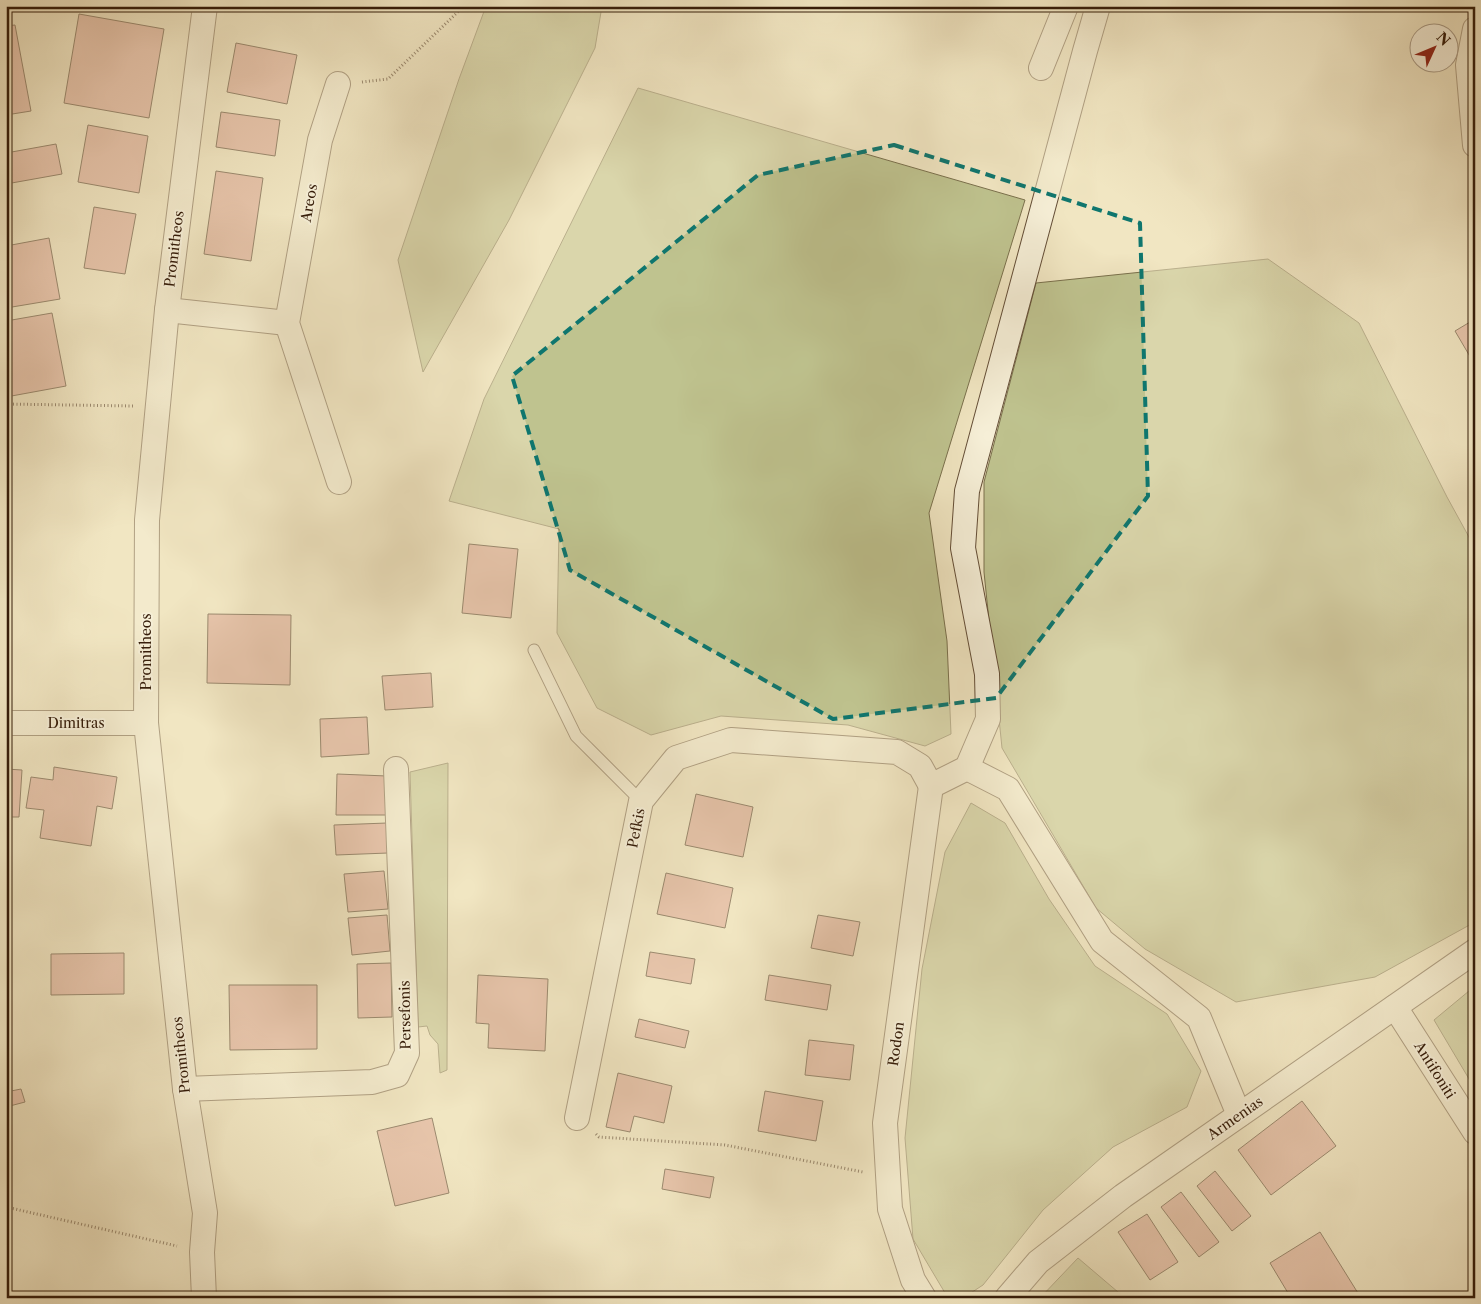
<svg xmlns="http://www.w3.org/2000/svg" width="1481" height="1304" viewBox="0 0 1481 1304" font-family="'Libre Caslon Text',serif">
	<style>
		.green { fill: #bfc38f; stroke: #7a704c }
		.building { fill: #dc9e8f; stroke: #351c09 }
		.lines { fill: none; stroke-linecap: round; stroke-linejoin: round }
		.lane-casing { stroke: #644e37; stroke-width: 13 }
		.street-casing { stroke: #644e37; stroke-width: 26 }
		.path { stroke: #351c09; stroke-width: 3; stroke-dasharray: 1 2.5; stroke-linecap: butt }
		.lane { stroke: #f6efd7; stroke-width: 11 }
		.street { stroke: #f6efd7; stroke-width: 24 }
		.marked { fill: none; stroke: #0f766e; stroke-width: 4; stroke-dasharray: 10 6; stroke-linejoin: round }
		.labels { text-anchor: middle; stroke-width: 4; stroke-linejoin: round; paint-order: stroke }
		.street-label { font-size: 14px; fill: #351c09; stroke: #f6efd7 }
	</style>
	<rect width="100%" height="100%" fill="#f1e6c2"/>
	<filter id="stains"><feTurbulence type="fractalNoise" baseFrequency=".004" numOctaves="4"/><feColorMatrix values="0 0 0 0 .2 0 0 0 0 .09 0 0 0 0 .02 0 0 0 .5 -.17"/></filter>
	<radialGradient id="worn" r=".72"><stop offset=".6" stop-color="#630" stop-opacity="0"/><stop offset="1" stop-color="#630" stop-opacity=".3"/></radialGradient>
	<!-- green -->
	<g class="green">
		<polygon points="486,6 602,6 595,48 509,220 423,372 398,260 459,79"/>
		<polygon points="638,88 1025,200 929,513 947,641 951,734 925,746 848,725 721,716 651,735 597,708 557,633 559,529 449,501 484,399"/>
		<polygon points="1268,259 1359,323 1447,497 1475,548 1475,922 1375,977 1236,1002 1145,949 1096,908 1002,748 984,572 984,482 1036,283"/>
		<polygon points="448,763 447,1070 440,1073 438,1044 430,1035 427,1026 418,1027 410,772"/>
		<polygon points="971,803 1005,823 1049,899 1095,966 1167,1014 1201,1071 1187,1107 1113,1147 1043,1210 983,1285 963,1298 948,1298 913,1239 905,1138 922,969 945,852"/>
		<polygon points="1475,986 1475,1089 1434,1020"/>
		<polygon points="1078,1258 1125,1298 1040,1298"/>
	</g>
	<!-- building -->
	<g class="building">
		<polygon points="79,14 164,29 149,118 64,103"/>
		<polygon points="15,25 31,111 6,115 6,26"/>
		<polygon points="236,43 297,55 287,104 227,92"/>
		<polygon points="221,112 280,120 275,156 216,147"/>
		<polygon points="88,125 148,136 139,193 78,182"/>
		<polygon points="56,144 62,174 6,184 6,153"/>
		<polygon points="216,171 263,178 251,261 204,254"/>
		<polygon points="94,207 136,214 125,274 84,268"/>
		<polygon points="49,238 60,299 6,308 6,246"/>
		<polygon points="52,313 66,386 6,397 6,321"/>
		<polygon points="1475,319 1475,365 1455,331"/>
		<polygon points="469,544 518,549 511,618 462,613"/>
		<polygon points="208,614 291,615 290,685 207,683"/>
		<polygon points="431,673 433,707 385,710 382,676"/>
		<polygon points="367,717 369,754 321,757 320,719"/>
		<polygon points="54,767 117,777 112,809 97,806 91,846 40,838 44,810 26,808 31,777 53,780"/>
		<polygon points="6,769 22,770 19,817 6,817"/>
		<polygon points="337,774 387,776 386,815 336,815"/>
		<polygon points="696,794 753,807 743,857 685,845"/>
		<polygon points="387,823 388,853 336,855 334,825"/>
		<polygon points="384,871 388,909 348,912 344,874"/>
		<polygon points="666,873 733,888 725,928 657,914"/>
		<polygon points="387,915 390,951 352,955 348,918"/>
		<polygon points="818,915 860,922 853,956 811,948"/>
		<polygon points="650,952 695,959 691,984 646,976"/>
		<polygon points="124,953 124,994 51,995 51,954"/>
		<polygon points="391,963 392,1017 358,1018 357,964"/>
		<polygon points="478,975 548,979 545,1051 488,1048 489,1024 476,1023"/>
		<polygon points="769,975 831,985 827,1010 765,1000"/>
		<polygon points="229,985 317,985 317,1049 230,1050"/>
		<polygon points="639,1019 689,1031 685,1048 635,1037"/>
		<polygon points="809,1040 854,1045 850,1080 805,1075"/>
		<polygon points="618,1073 672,1086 664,1123 634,1116 630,1132 606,1127"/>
		<polygon points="21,1089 25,1102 6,1107 6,1092"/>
		<polygon points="765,1091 823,1101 816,1141 758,1131"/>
		<polygon points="1302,1101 1336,1146 1271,1195 1238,1150"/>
		<polygon points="432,1118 449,1193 395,1206 377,1131"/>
		<polygon points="665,1169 714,1177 710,1198 662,1189"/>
		<polygon points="1215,1171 1251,1216 1232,1231 1197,1186"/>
		<polygon points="1181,1192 1219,1242 1199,1257 1161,1207"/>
		<polygon points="1147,1214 1178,1262 1150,1280 1118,1232"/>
		<polygon points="1320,1232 1361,1298 1291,1298 1270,1263"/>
		<polygon points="317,1295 317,1298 250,1298"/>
	</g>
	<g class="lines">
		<defs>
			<polyline id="lane" points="534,650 576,736 641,801"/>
			<g id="street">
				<polyline points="1475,29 1468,65 1475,145"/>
				<polyline points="1041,68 1066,6"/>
				<polyline points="338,84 320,140 287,323 339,482"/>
				<polyline points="167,310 287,323"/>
				<polyline points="6,723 146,723"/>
				<polyline points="967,768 1008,789 1102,941 1199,1018 1239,1115"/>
				<polyline points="931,786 967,768 988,719 987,674 963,548 967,491 1085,51 1098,6"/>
				<polyline points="1395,1007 1475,1132"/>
				<polyline points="185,1089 372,1082 397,1075 407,1053 396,769"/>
				<polyline points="577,1118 641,801 676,758 731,740 897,752 920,766 931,786"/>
				<polyline points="204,1298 202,1252 205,1213 185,1089 146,723 147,520 167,310 205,6"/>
				<polyline points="924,1298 913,1280 890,1209 885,1123 931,786"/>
				<polyline points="1007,1298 1038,1262 1123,1196 1475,951"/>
			</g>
		</defs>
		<!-- lane casing -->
		<use href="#lane" class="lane-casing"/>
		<!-- street casing -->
		<use href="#street" class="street-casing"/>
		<!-- path -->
		<g class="path">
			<polyline points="362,82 388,79 464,6"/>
			<polyline points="6,404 133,406"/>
			<polyline points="596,1134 599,1137 725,1145 863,1172"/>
			<polyline points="6,1207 177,1246"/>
		</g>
		<!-- lane -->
		<use href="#lane" class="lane"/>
		<!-- street -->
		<use href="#street" class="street"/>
	</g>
	<!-- marked area -->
	<path d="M0 0H1481V1304H0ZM894,145L1140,223L1148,496L996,698L833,719L570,570L512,376L758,175Z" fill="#f1e6c2" fill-opacity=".55" fill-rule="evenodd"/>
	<path class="marked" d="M894,145L1140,223L1148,496L996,698L833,719L570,570L512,376L758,175Z"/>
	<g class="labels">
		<!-- street labels -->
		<g class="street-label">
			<text transform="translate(309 203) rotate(-80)" y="5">Areos</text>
			<text transform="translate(174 249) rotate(-83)" y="5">Promitheos</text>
			<text transform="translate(146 652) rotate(-90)" y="5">Promitheos</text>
			<text x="76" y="728">Dimitras</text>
			<text transform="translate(636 828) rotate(-79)" y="5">Pefkis</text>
			<text transform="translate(405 1015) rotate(-91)" y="5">Persefonis</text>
			<text transform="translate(896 1044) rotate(-82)" y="5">Rodon</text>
			<text transform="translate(181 1055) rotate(-96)" y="5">Promitheos</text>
			<text transform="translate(1435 1070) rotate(58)" y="5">Antifoniti</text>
			<text transform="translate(1235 1118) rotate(-35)" y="5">Armenias</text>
		</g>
	</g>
	<!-- margin -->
	<rect width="1481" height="1304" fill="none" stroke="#f1e6c2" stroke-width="25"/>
	<rect x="8" y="8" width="1466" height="1289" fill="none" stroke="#351c09" stroke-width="2.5"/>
	<rect x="12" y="12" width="1456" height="1279" fill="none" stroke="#351c09"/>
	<!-- north arrow -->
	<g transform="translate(1434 48) rotate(46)"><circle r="24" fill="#f6efd7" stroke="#a99b85"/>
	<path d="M0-4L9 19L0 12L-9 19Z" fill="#8f2418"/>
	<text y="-8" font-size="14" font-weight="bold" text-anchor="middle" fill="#351c09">N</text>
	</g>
	<rect width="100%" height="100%" filter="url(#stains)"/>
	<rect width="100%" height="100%" fill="url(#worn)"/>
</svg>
